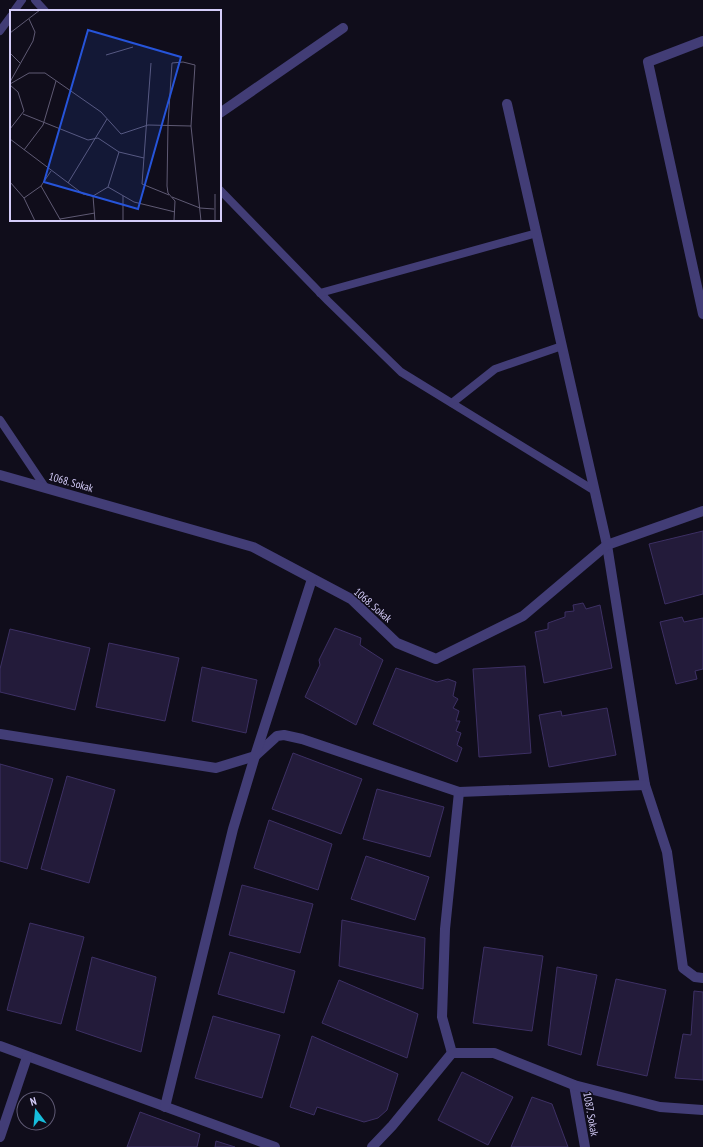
<svg xmlns="http://www.w3.org/2000/svg" width="703" height="1147" viewBox="0 0 703 1147" font-family="'PT Sans Narrow',sans-serif">
	<style>
		.building { fill: #231b3a; stroke: #3d3064 }
		.lines { fill: none; stroke-linecap: round; stroke-linejoin: round }
		.service { stroke: #423d76; stroke-width: 8 }
		.minor { stroke: #423d76; stroke-width: 10 }
		.labels { text-anchor: middle; stroke-width: 3; stroke-linejoin: round; paint-order: stroke }
		.street-label { font-size: 11px; fill: #d5cdfa; stroke: #100d1b }
		.inset-road { fill: none; stroke: #5f5a74; stroke-width: 1 }
		.view { fill: #2654da; fill-opacity: 0.15; stroke: #2654da; stroke-width: 2 }
		.inset-edge { fill: none; stroke: #d5cdfa; stroke-width: 2 }
	</style>
	<rect width="100%" height="100%" fill="#100d1b"/>
	<!-- building -->
	<g class="building">
		<polygon points="703,531 703,594 665,604 649,544"/>
		<polygon points="583,603 586,609 600,605 612,668 544,683 535,632 548,629 548,623 565,617 565,612 574,611 573,605"/>
		<polygon points="682,617 684,622 703,618 703,669 695,671 697,679 676,684 660,622"/>
		<polygon points="335,628 361,638 360,645 383,660 356,725 305,697 320,665 319,660"/>
		<polygon points="10,629 90,648 75,710 0,692 0,669"/>
		<polygon points="109,643 179,658 165,721 96,707"/>
		<polygon points="525,666 531,753 479,757 473,669"/>
		<polygon points="202,667 257,680 246,733 192,721"/>
		<polygon points="396,668 437,682 448,679 456,682 453,696 458,699 453,708 459,711 456,721 460,721 456,731 461,733 457,745 462,748 457,762 373,724"/>
		<polygon points="607,708 616,755 549,767 539,715 561,711 562,716"/>
		<polygon points="293,753 362,779 341,834 272,809"/>
		<polygon points="0,764 53,779 27,869 0,861"/>
		<polygon points="67,776 115,790 89,883 41,869"/>
		<polygon points="377,789 444,807 430,857 363,839"/>
		<polygon points="269,820 332,844 318,890 254,868"/>
		<polygon points="366,856 429,877 415,920 351,899"/>
		<polygon points="242,885 313,904 300,953 229,935"/>
		<polygon points="342,920 425,938 423,989 339,966"/>
		<polygon points="30,923 84,937 61,1024 7,1010"/>
		<polygon points="484,947 543,956 532,1031 473,1023"/>
		<polygon points="230,952 295,971 284,1013 218,994"/>
		<polygon points="92,957 156,977 141,1052 76,1030"/>
		<polygon points="557,967 597,975 581,1055 548,1045"/>
		<polygon points="616,979 666,990 647,1076 597,1065"/>
		<polygon points="339,980 418,1014 407,1058 322,1023"/>
		<polygon points="694,991 703,992 703,1080 675,1078 683,1034 691,1035"/>
		<polygon points="213,1016 280,1035 262,1098 195,1078"/>
		<polygon points="312,1036 398,1074 387,1110 378,1118 364,1122 317,1107 314,1115 290,1107"/>
		<polygon points="462,1072 513,1097 488,1145 438,1120"/>
		<polygon points="532,1097 552,1104 568,1147 511,1147"/>
		<polygon points="140,1112 200,1134 197,1147 127,1147"/>
		<polygon points="216,1141 235,1147 215,1147"/>
	</g>
	<g class="lines">
		<!-- service -->
		<g class="service">
			<polyline points="35,0 45,11"/>
			<polyline points="14,11 22,0"/>
			<polyline points="0,31 11,16"/>
			<polyline points="220,190 328,301 401,372 595,491"/>
			<polyline points="320,293 537,233"/>
			<polyline points="452,403 495,369 562,346"/>
			<polyline points="0,420 45,487"/>
		</g>
		<!-- minor -->
		<g class="minor">
			<polyline points="703,41 648,62 703,314"/>
			<polyline points="507,104 607,545 645,785 667,852 683,968 695,977 703,978"/>
			<polyline points="220,113 343,28"/>
			<polyline points="0,475 253,547 351,599 397,643 436,659 523,616 607,545 703,511"/>
			<polyline points="0,734 216,768 255,756 277,736 284,735 302,739 459,792 645,785"/>
			<polyline points="0,1046 275,1147"/>
			<polyline points="452,1053 442,1017 445,929 459,792"/>
			<polyline points="574,1085 585,1147"/>
			<polyline points="165,1107 233,829 255,756 312,579"/>
			<polyline points="0,1137 27,1057"/>
			<polyline points="372,1147 392,1126 452,1053 494,1053 574,1085 660,1107 703,1110"/>
		</g>
	</g>
	<g class="labels">
		<!-- street labels -->
		<g class="street-label">
			<text transform="translate(71 482) rotate(16)" y="4">1068. Sokak</text>
			<text transform="translate(373 605) rotate(41)" y="4">1068. Sokak</text>
			<text transform="translate(591 1114) rotate(80)" y="4">1087. Sokak</text>
		</g>
	</g>
	<!-- overview -->
	<g transform="translate(10 10)">
		<rect width="211" height="211" fill="#100d1b"/>
		<path class="inset-road" d="M0,23L30,0M0,43L10,53M96,45L123,37M141,53L132,174L159,185M0,72L23,31L25,22L19,9M0,74L19,63H35L91,102L111,124L138,115L181,116M0,75L8,82L14,101L0,119M13,104L78,130L88,128L109,142L134,148M0,129L73,184L83,186L98,177L124,192L165,202M14,140L33,115L46,71M0,172L14,188L25,211M58,173L97,109M31,176L51,211M98,177L109,142M83,186L85,211M113,186V211M162,187L190,198L204,199M14,188L31,176L41,161M50,209L85,203M164,211L165,191L158,183L157,176L158,114L162,53L173,52L185,55L181,116L191,211M205,211V184"/>
		<path class="view" d="M78,20L171,47L128,199L34,172Z"/>
		<rect width="211" height="211" class="inset-edge"/>
	</g>
	<!-- north arrow -->
	<g transform="translate(36 1111) rotate(344)"><circle r="19" fill="#100d1b" stroke="#5f5a74"/>
	<path d="M0-3L7 15L0 10L-7 15Z" fill="#17bddc"/>
	<text y="-6" font-size="11" font-weight="bold" text-anchor="middle" fill="#d5cdfa">N</text>
	</g>
</svg>
